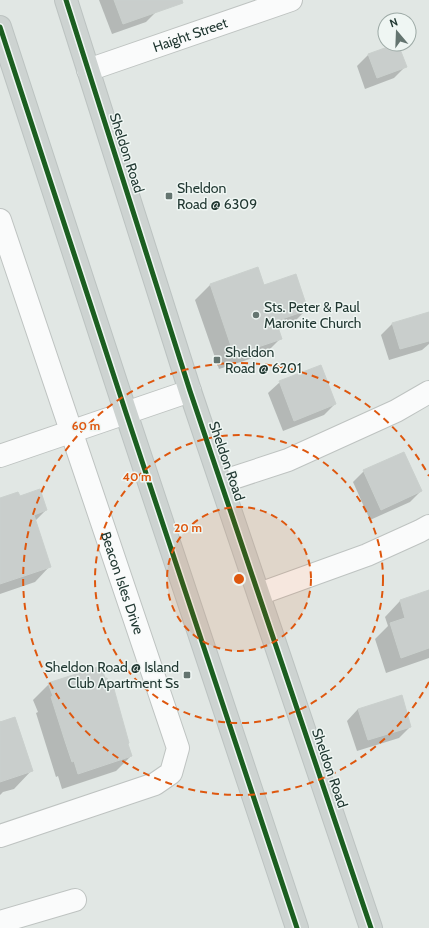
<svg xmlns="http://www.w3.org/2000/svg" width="429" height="928" viewBox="0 0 429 928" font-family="Cabin,sans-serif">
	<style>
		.shadow { fill: #0003 }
		.building { fill: #c9cecc; stroke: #cad0cd }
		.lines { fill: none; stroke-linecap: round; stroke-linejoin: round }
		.minor-casing { stroke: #bec3c1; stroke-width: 24 }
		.major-casing { stroke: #bcc3c1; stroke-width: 24 }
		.minor { stroke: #fafbfb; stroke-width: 22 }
		.major { stroke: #cdd3d1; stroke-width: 22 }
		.cycleway-casing { stroke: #eff6f3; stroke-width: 8 }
		.cycleway { stroke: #1b5e20; stroke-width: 5 }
		.ring { fill: none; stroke: #de570e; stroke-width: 2; stroke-dasharray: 7 5 }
		.poi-dot { fill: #647570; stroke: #eff6f3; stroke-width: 1.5 }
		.labels { text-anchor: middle; stroke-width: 3; stroke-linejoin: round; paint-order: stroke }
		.street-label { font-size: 14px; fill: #213832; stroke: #eff6f3 }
		.poi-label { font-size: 14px; fill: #213832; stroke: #eff6f3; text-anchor: start }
		.centre { fill: #de570e; stroke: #eff6f3; stroke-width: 2 }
		.ring-label { font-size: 12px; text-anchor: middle; font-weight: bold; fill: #de570e; stroke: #eff6f3; stroke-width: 3; stroke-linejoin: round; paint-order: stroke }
	</style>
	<rect width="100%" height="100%" fill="#e1e7e4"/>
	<!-- shadow -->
	<g class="shadow">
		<polygon points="99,0 157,0 157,11 146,22 112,34"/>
		<polygon points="368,55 405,67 394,78 365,89 357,66"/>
		<polygon points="211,284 263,287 306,310 291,325 278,330 281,338 265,354 219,369 195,300"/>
		<polygon points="392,324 429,324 429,344 422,350 389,360 381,335"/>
		<polygon points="280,382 335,404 324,415 283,431 268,393"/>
		<polygon points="364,471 421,491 410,502 370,520 353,482"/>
		<polygon points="19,497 46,510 35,521 50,566 35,582 0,594 0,499"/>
		<polygon points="429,591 429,658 386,673 375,639 388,626 385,617 400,601"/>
		<polygon points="104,680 108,685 131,756 116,771 62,789 58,776 56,777 36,713 38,712 33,700 49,684"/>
		<polygon points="358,709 410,727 399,738 357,751 347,721"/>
		<polygon points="0,721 32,770 14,789 3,792 0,795"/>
	</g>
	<!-- building -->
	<g class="building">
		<polygon points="114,0 182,0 183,3 123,24"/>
		<polygon points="396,44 398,44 407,67 377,78 368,54"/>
		<polygon points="258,267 264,285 296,274 308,310 276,321 282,339 234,355 210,284"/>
		<polygon points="429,312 429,341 400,349 392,323"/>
		<polygon points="321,365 336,404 294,421 279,381"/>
		<polygon points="404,452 422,491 381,510 363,470"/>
		<polygon points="40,489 47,510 34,515 51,567 0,584 0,498 18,492 20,496"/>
		<polygon points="429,590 429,648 401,658 390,623 405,618 400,600"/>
		<polygon points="101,666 105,678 107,678 109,683 112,682 129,743 128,744 132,756 78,774 74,761 72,762 65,741 51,697 53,696 48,683"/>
		<polygon points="402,695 411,727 368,740 358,709"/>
		<polygon points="15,717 33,771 0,782 0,722"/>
	</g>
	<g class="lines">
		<defs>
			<g id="minor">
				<path id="s1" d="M88,70L291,0"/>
				<path id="s2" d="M0,220L178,748L171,773L155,784L0,836"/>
				<polyline points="0,456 190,391"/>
				<polyline points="221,482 288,460 396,411 429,392"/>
				<polyline points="259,594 367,555 420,531 429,526"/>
				<polyline points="0,922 75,900"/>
			</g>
			<g id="major">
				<polyline points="66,0 190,391 371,928"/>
				<polyline points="0,27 126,413 297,928"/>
			</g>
		</defs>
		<!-- minor casing -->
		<use href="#minor" class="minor-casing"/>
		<!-- major casing -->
		<use href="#major" class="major-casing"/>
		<!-- minor -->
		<use href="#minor" class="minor"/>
		<!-- major -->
		<use href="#major" class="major"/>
		<defs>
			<g id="cycleway">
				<polyline points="66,0 190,391 371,928"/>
				<polyline points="0,27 126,413 297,928"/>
			</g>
		</defs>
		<!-- cycleway casing -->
		<use href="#cycleway" class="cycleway-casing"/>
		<!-- cycleway -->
		<use href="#cycleway" class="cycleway"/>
	</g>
	<!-- distance rings -->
	<circle cx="239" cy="579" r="72" fill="#de570e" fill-opacity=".12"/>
	<g class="ring">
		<circle cx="239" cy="579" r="72"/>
		<circle cx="239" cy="579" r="144"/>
		<path d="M429 682A216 216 0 1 1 429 476"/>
	</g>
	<!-- markers -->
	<g class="poi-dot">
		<rect x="165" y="192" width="8" height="8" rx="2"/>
		<circle cx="256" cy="315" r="4"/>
		<rect x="213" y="356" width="8" height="8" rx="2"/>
		<rect x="183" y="671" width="8" height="8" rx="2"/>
	</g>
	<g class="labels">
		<!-- street labels -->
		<g class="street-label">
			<text dy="5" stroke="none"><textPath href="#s1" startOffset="108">Haight Street</textPath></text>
			<text transform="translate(127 153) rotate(72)" y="5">Sheldon Road</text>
			<text transform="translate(227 461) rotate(71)" y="5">Sheldon Road</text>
			<text dy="5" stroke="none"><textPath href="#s2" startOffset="383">Beacon Isles Drive</textPath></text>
			<text transform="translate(330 768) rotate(71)" y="5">Sheldon Road</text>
		</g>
		<!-- poi labels -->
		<g class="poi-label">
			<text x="177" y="193">Sheldon<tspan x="177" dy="16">Road @ 6309</tspan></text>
			<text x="264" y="312">Sts. Peter &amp; Paul<tspan x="264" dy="16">Maronite Church</tspan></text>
			<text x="225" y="357">Sheldon<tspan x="225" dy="16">Road @ 6201</tspan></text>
			<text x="179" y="672" text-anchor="end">Sheldon Road @ Island<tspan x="179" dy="16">Club Apartment Ss</tspan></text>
		</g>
	</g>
	<circle cx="239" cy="579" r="6" class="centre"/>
	<g class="ring-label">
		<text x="86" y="430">60 m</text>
		<text x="137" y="481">40 m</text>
		<text x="188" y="532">20 m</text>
	</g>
	<!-- north arrow -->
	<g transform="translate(397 32) rotate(341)"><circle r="19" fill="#eff6f3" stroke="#9daaa6"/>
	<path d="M0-3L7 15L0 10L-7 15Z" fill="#647570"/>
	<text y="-6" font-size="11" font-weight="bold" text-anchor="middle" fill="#213832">N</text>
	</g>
</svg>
